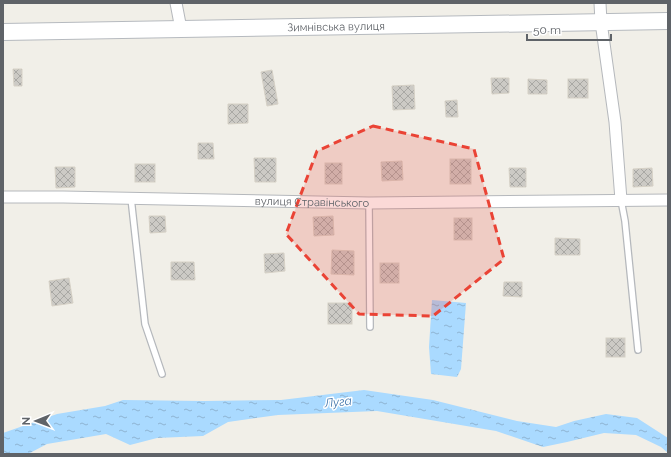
<svg xmlns="http://www.w3.org/2000/svg" width="671" height="457" viewBox="0 0 671 457" font-family="Raleway,sans-serif">
	<style>
		.water { fill: url(#water-ripples) }
		.building { fill: url(#building-cross-hatch); stroke: #d6d1c6 }
		.lines { fill: none; stroke-linecap: round; stroke-linejoin: round }
		.lane-casing { stroke: #b5b8bc; stroke-width: 8 }
		.street-casing { stroke: #b5b8bc; stroke-width: 13 }
		.secondary-casing { stroke: #b6babf; stroke-width: 18 }
		.lane { stroke: #fff; stroke-width: 5.5 }
		.street { stroke: #fff; stroke-width: 11 }
		.secondary { stroke: #fff; stroke-width: 16 }
		.marked { fill: #ea4335; fill-opacity: 0.2; stroke: #ea4335; stroke-width: 3; stroke-dasharray: 8 5; stroke-linejoin: round }
		.labels { text-anchor: middle; stroke-width: 3; stroke-linejoin: round; paint-order: stroke }
		.street-label { font-size: 11px; fill: #5f6368; stroke: #fff }
		.water-label { font-size: 12px; font-style: italic; fill: #4174aa; stroke: #fff }
	</style>
	<defs>
		<pattern id="water-ripples" width="26" height="14" patternUnits="userSpaceOnUse"><rect width="26" height="14" fill="#aadaff"/><path d="M2 4q2-2 4 0t4 0M15 11q2-2 4 0t4 0" fill="none" stroke="#8eb4d2"/></pattern>
		<pattern id="building-cross-hatch" width="8" height="8" patternUnits="userSpaceOnUse"><rect width="8" height="8" fill="#cccac5"/><path d="M0 0l8 8M0 8l8-8" fill="none" stroke="#a9a8a4"/></pattern>
	</defs>
	<rect width="100%" height="100%" fill="#f1efe8"/>
	<!-- water -->
	<g class="water">
		<polygon points="432,300 466,303 461,369 457,377 431,374 429,347"/>
		<polygon points="364,390 433,400 517,421 556,427 574,421 606,414 637,418 668,438 668,453 661,447 636,435 604,433 567,442 543,447 496,431 377,411 278,415 228,422 203,436 157,438 130,445 106,434 47,444 28,454 3,454 3,433 57,414 105,406 123,400 204,401 281,400"/>
	</g>
	<!-- building -->
	<g class="building">
		<polygon points="13,69 22,69 22,86 14,86"/>
		<polygon points="272,70 278,104 267,106 261,72"/>
		<polygon points="491,78 509,78 509,93 492,94"/>
		<polygon points="528,79 547,80 547,94 528,94"/>
		<rect x="568" y="79" width="20" height="19"/>
		<polygon points="414,85 415,109 393,110 392,86"/>
		<polygon points="457,100 458,117 446,117 445,101"/>
		<polygon points="228,104 248,104 248,123 228,124"/>
		<polygon points="198,143 213,143 214,159 198,159"/>
		<polygon points="254,158 276,158 276,182 255,182"/>
		<rect x="450" y="159" width="21" height="25"/>
		<polygon points="402,161 403,180 382,181 381,162"/>
		<rect x="325" y="163" width="17" height="21"/>
		<rect x="135" y="164" width="20" height="18"/>
		<polygon points="55,167 75,167 75,187 56,188"/>
		<polygon points="509,168 526,168 526,187 510,187"/>
		<polygon points="652,168 653,186 633,187 633,169"/>
		<polygon points="149,216 165,216 166,232 150,233"/>
		<polygon points="333,216 334,235 314,236 313,217"/>
		<rect x="454" y="218" width="18" height="22"/>
		<polygon points="555,238 580,239 580,255 555,255"/>
		<polygon points="332,250 354,251 354,275 331,274"/>
		<polygon points="284,253 285,271 265,273 264,254"/>
		<polygon points="171,262 194,262 195,280 171,280"/>
		<rect x="380" y="263" width="19" height="20"/>
		<polygon points="69,278 73,303 52,306 49,281"/>
		<polygon points="504,282 522,282 522,297 503,296"/>
		<rect x="328" y="303" width="24" height="21"/>
		<rect x="606" y="338" width="19" height="19"/>
	</g>
	<g class="lines">
		<defs>
			<g id="lane">
				<polyline points="131,198 145,324 162,374"/>
				<polyline points="621,200 625,221 638,350"/>
				<polyline points="369,203 370,327"/>
			</g>
			<g id="street">
				<polyline points="176,3 181,29"/>
				<polyline points="600,3 601,22 615,122 621,200"/>
				<path id="s1" d="M3,197H63L369,203L668,200"/>
			</g>
			<g id="secondary">
				<path id="s2" d="M3,32L668,21"/>
			</g>
		</defs>
		<!-- lane casing -->
		<use href="#lane" class="lane-casing"/>
		<!-- street casing -->
		<use href="#street" class="street-casing"/>
		<!-- secondary casing -->
		<use href="#secondary" class="secondary-casing"/>
		<!-- lane -->
		<use href="#lane" class="lane"/>
		<!-- street -->
		<use href="#street" class="street"/>
		<!-- secondary -->
		<use href="#secondary" class="secondary"/>
	</g>
	<!-- marked area -->
	<path class="marked" d="M373,126L474,149L504,259L433,316L359,314L286,234L317,151Z"/>
	<g class="labels">
		<!-- street labels -->
		<g class="street-label">
			<text dy="4" stroke="none"><textPath href="#s2" startOffset="333">Зимнівська вулиця</textPath></text>
			<text dy="4" stroke="none"><textPath href="#s1" startOffset="309">вулиця Стравінського</textPath></text>
		</g>
		<!-- water labels -->
		<g class="water-label">
			<text transform="translate(338 402) rotate(-6)" y="4">Луга</text>
		</g>
	</g>
	<!-- border -->
	<rect width="671" height="457" fill="none" stroke="#5f6368" stroke-width="8"/>
	<!-- north arrow -->
	<g transform="translate(36 421) rotate(269)" stroke="#ffffff" stroke-width="3" paint-order="stroke">
	<path d="M0-3L7 15L0 10L-7 15Z" fill="#5f6368"/>
	<text y="-6" font-size="11" font-weight="bold" text-anchor="middle" fill="#5f6368">N</text>
	</g>
	<!-- scale -->
	<path d="M527 34v6h84v-6" fill="none" stroke="#5f6368" stroke-width="2"/>
	<text x="533" y="34" font-size="12" fill="#5f6368" stroke="#ffffff" stroke-width="3" paint-order="stroke">50 m</text>
</svg>
